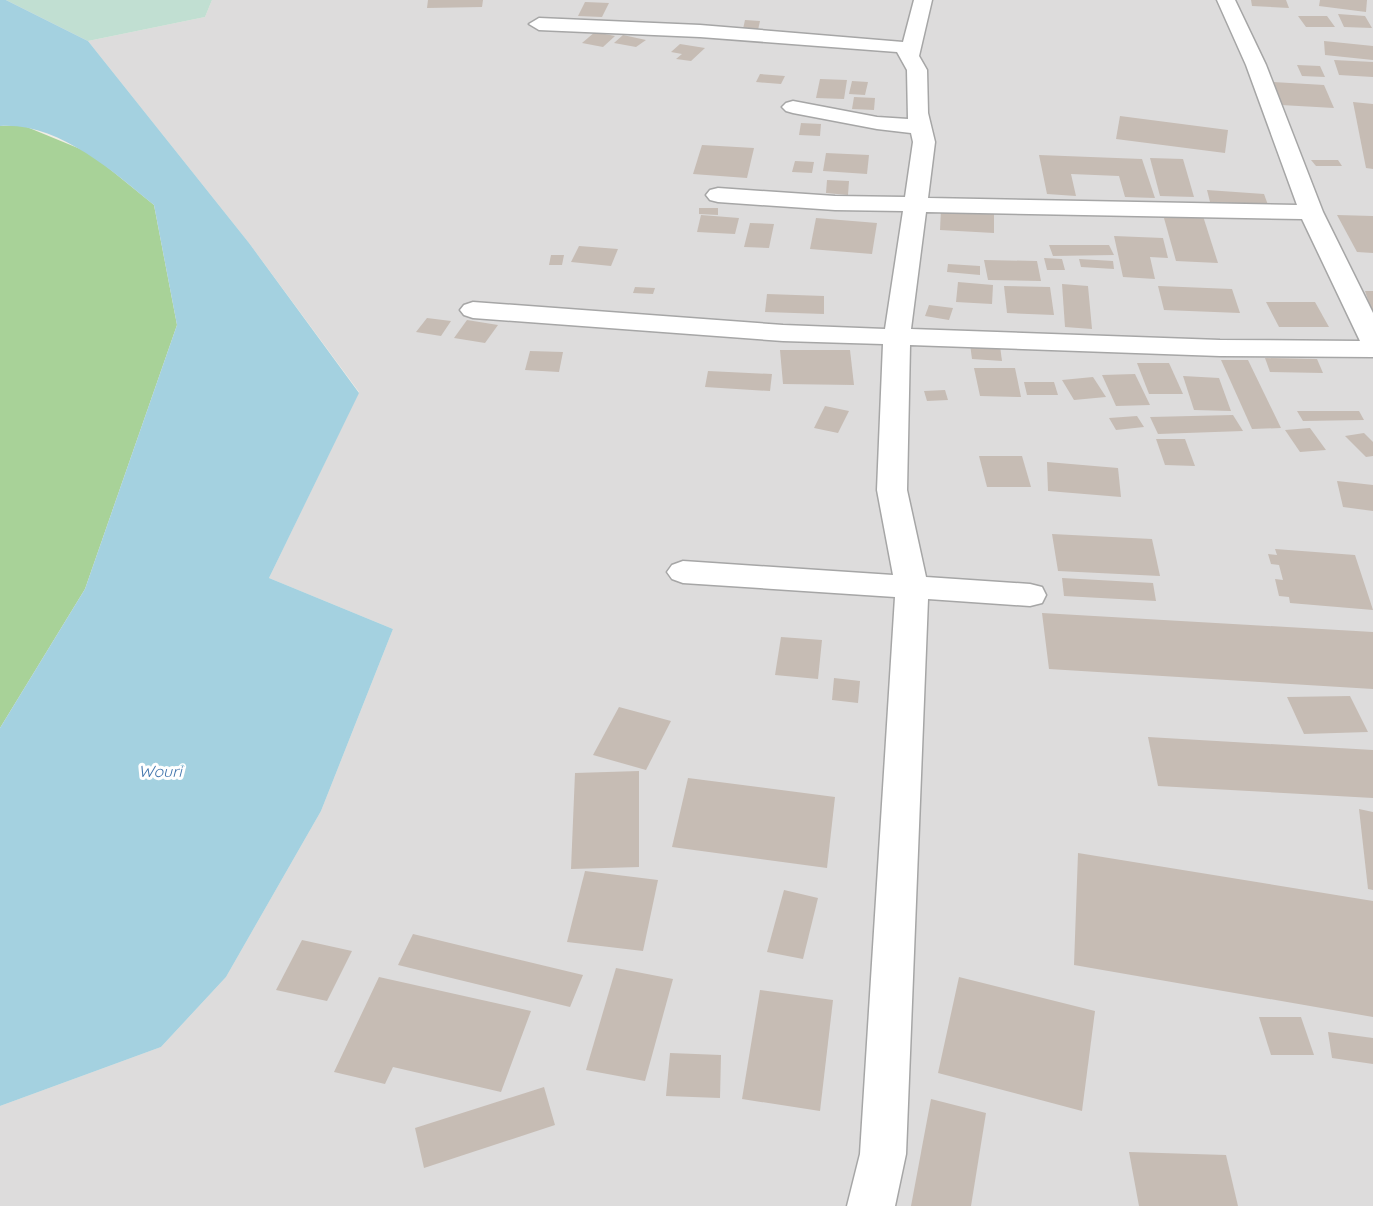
<svg xmlns="http://www.w3.org/2000/svg" width="1373" height="1206" viewBox="0 0 1373 1206" font-family="Quicksand,sans-serif">
	<style>
		.residential { fill: #dddcdc }
		.forest { fill: #a8d298 }
		.wetland { fill: #c1dfd2 }
		.water { fill: #a4d1e0 }
		.building { fill: #c6bcb4 }
		.lines { fill: none; stroke-linecap: round; stroke-linejoin: round }
		.minor-casing { stroke: #a6a6a6; stroke-width: 3 }
		.minor { fill: #fff; fill-rule: evenodd }
		.labels { text-anchor: middle; stroke-width: 6; stroke-linejoin: round; paint-order: stroke }
		.water-label { font-size: 16px; font-style: italic; fill: #4376ad; stroke: #fff }
	</style>
	<rect width="100%" height="100%" fill="#f1ede5"/>
	<!-- residential -->
	<polygon class="residential" points="212,0 1373,0 1373,1206 0,1206 0,1106 161,1047 226,977 321,811 393,629 269,578 359,392 249,243 88,41 205,17"/>
	<!-- forest -->
	<polygon class="forest" points="22,125 90,153 154,205 177,325 85,589 0,728 0,126"/>
	<!-- wetland -->
	<polygon class="wetland" points="6,0 212,0 205,17 88,41"/>
	<!-- water -->
	<path class="water" d="M0,0H6L88,41L249,243L359,393L269,578L393,629L321,811L226,977L161,1047L0,1106V728L85,589L177,325L154,205C112,171 58,122 0,126Z"/>
	<!-- building -->
	<g class="building">
		<polygon points="428,0 483,0 482,7 427,8"/>
		<polygon points="1251,0 1286,0 1289,8 1252,6"/>
		<polygon points="1320,0 1367,0 1366,12 1319,6"/>
		<polygon points="585,2 609,3 602,17 578,16"/>
		<polygon points="1338,14 1365,16 1372,28 1344,27"/>
		<polygon points="1298,16 1327,16 1335,27 1306,27"/>
		<polygon points="745,20 760,21 758,30 743,29"/>
		<polygon points="595,32 615,36 603,47 582,43"/>
		<polygon points="623,35 646,40 636,47 614,43"/>
		<polygon points="1324,41 1373,46 1373,60 1325,55"/>
		<polygon points="680,44 705,48 691,61 676,59 682,54 671,52"/>
		<polygon points="1334,60 1373,62 1373,77 1339,75"/>
		<polygon points="1297,65 1320,66 1325,77 1302,76"/>
		<polygon points="760,74 785,76 781,84 756,82"/>
		<polygon points="820,79 847,80 844,99 816,98"/>
		<polygon points="852,81 868,82 865,95 849,94"/>
		<polygon points="1273,82 1324,85 1334,108 1281,105"/>
		<polygon points="854,97 875,98 874,110 852,109"/>
		<polygon points="1353,102 1373,104 1373,169 1366,168"/>
		<polygon points="1120,116 1228,130 1225,153 1116,139"/>
		<polygon points="801,123 821,124 820,136 799,135"/>
		<polygon points="702,145 754,148 747,178 693,174"/>
		<polygon points="826,153 869,155 867,174 823,171"/>
		<polygon points="1039,155 1142,159 1155,198 1125,197 1119,176 1071,174 1076,196 1047,194"/>
		<polygon points="1150,158 1183,159 1194,197 1160,196"/>
		<polygon points="1311,160 1338,160 1342,166 1316,166"/>
		<polygon points="795,161 814,162 812,173 792,172"/>
		<polygon points="827,180 849,181 848,195 826,193"/>
		<polygon points="1207,190 1264,194 1268,205 1210,202"/>
		<polygon points="699,208 718,208 718,215 699,214"/>
		<polygon points="941,209 994,212 994,233 940,230"/>
		<polygon points="1162,211 1202,213 1218,263 1176,261"/>
		<polygon points="701,215 739,218 735,234 697,232"/>
		<polygon points="1337,215 1373,216 1373,253 1357,252"/>
		<polygon points="816,218 877,223 872,254 810,249"/>
		<polygon points="750,223 774,224 769,248 744,247"/>
		<polygon points="1114,236 1163,238 1168,258 1150,257 1155,279 1123,277"/>
		<polygon points="1049,245 1109,245 1114,255 1053,256"/>
		<polygon points="579,246 618,249 611,266 571,262"/>
		<polygon points="551,255 564,255 562,265 549,265"/>
		<polygon points="1044,258 1062,259 1065,270 1047,270"/>
		<polygon points="1079,259 1113,261 1114,269 1081,267"/>
		<polygon points="984,260 1037,261 1041,281 988,280"/>
		<polygon points="948,264 980,266 980,275 947,272"/>
		<polygon points="958,282 993,285 992,304 956,302"/>
		<polygon points="1062,284 1088,286 1092,329 1065,327"/>
		<polygon points="1004,286 1050,287 1054,315 1007,313"/>
		<polygon points="1158,286 1232,289 1240,313 1164,310"/>
		<polygon points="635,287 655,288 653,294 633,293"/>
		<polygon points="1365,291 1373,291 1373,315"/>
		<polygon points="767,294 824,296 824,314 765,312"/>
		<polygon points="1266,302 1315,302 1329,327 1279,327"/>
		<polygon points="929,305 953,308 949,320 925,316"/>
		<polygon points="427,318 451,321 441,336 416,332"/>
		<polygon points="467,320 498,325 485,343 454,338"/>
		<polygon points="970,344 1000,346 1002,361 972,359"/>
		<polygon points="780,350 850,350 854,385 783,384"/>
		<polygon points="530,351 563,352 559,372 525,370"/>
		<polygon points="1265,358 1317,359 1323,373 1270,372"/>
		<polygon points="1221,360 1248,360 1281,428 1252,429"/>
		<polygon points="1137,363 1169,363 1183,394 1149,394"/>
		<polygon points="974,368 1015,368 1021,397 980,396"/>
		<polygon points="708,371 772,374 770,391 705,387"/>
		<polygon points="1135,374 1150,405 1116,406 1102,375"/>
		<polygon points="1183,376 1219,378 1231,411 1194,410"/>
		<polygon points="1093,377 1106,397 1074,400 1062,380"/>
		<polygon points="1024,382 1054,382 1058,395 1027,395"/>
		<polygon points="945,390 948,400 927,401 924,391"/>
		<polygon points="825,406 849,411 838,433 814,428"/>
		<polygon points="1297,411 1359,411 1364,420 1303,421"/>
		<polygon points="1233,415 1243,431 1158,434 1150,417"/>
		<polygon points="1137,416 1144,427 1116,430 1109,418"/>
		<polygon points="1310,428 1326,450 1300,452 1285,430"/>
		<polygon points="1364,433 1373,442 1373,456 1366,457 1345,436"/>
		<polygon points="1156,439 1185,439 1195,466 1165,465"/>
		<polygon points="979,456 1022,456 1031,487 987,487"/>
		<polygon points="1047,462 1118,468 1121,497 1048,491"/>
		<polygon points="1337,481 1373,485 1373,511 1343,507"/>
		<polygon points="1052,534 1152,539 1160,576 1058,571"/>
		<polygon points="1275,549 1355,555 1373,610 1290,603 1289,597 1279,596 1275,579 1283,580 1279,565 1271,564 1268,554 1277,555"/>
		<polygon points="1062,578 1153,583 1156,601 1064,596"/>
		<polygon points="1042,613 1373,632 1373,689 1049,669"/>
		<polygon points="781,637 822,640 818,679 775,675"/>
		<polygon points="834,678 860,681 858,703 832,700"/>
		<polygon points="1350,696 1368,732 1304,734 1287,697"/>
		<polygon points="619,707 671,721 646,770 593,755"/>
		<polygon points="1148,737 1373,750 1373,798 1158,786"/>
		<polygon points="639,771 639,867 571,869 575,773"/>
		<polygon points="688,778 835,797 827,868 672,847"/>
		<polygon points="1359,809 1373,812 1373,890 1368,889"/>
		<polygon points="1078,853 1373,901 1373,1017 1074,965"/>
		<polygon points="585,871 658,880 643,951 567,942"/>
		<polygon points="784,890 818,898 803,959 767,952"/>
		<polygon points="413,934 583,975 570,1007 398,965"/>
		<polygon points="302,940 352,951 327,1001 276,990"/>
		<polygon points="616,968 673,979 645,1081 586,1070"/>
		<polygon points="379,977 531,1011 501,1092 393,1067 385,1084 334,1072"/>
		<polygon points="959,977 1095,1011 1082,1111 938,1073"/>
		<polygon points="760,990 833,1000 820,1111 742,1099"/>
		<polygon points="1259,1017 1301,1017 1314,1055 1271,1055"/>
		<polygon points="1328,1032 1373,1038 1373,1064 1332,1058"/>
		<polygon points="670,1053 721,1055 720,1098 666,1096"/>
		<polygon points="544,1087 555,1125 424,1168 415,1128"/>
		<polygon points="931,1099 986,1113 971,1206 911,1206"/>
		<polygon points="1129,1152 1226,1155 1238,1206 1139,1206"/>
	</g>
	<g class="lines">
		<defs>
			<path id="minor" d="M914,0H932L919,56L927,70L928,113L935,142L928,198L1297,205L1246,65L1217,0H1235L1266,65L1323,212L1373,313V357L1220,356L910,345L907,490L926,577L1030,584L1042,587L1046,595L1042,603L1030,606L928,599L906,1154L895,1206H847L860,1154L895,597L683,583L672,579L667,572L672,565L683,561L893,575L877,490L883,344L783,341L473,318L464,315L460,310L464,305L473,302L783,325L885,329L903,211L835,210L718,202L710,200L706,195L710,190L718,188L835,196L905,197L913,142L911,133L877,129L793,113L786,111L782,107L786,103L793,101L877,117L908,119L907,70L897,52L700,37L539,30L529,24L539,18L700,25L903,42ZM926,212L1302,219L1360,341L1220,340L911,329Z"/>
		</defs>
		<!-- minor casing -->
		<use href="#minor" class="minor-casing"/>
		<!-- minor -->
		<use href="#minor" class="minor"/>
	</g>
	<g class="labels">
		<!-- water labels -->
		<g class="water-label">
			<text x="160" y="777">Wouri</text>
		</g>
	</g>
</svg>
